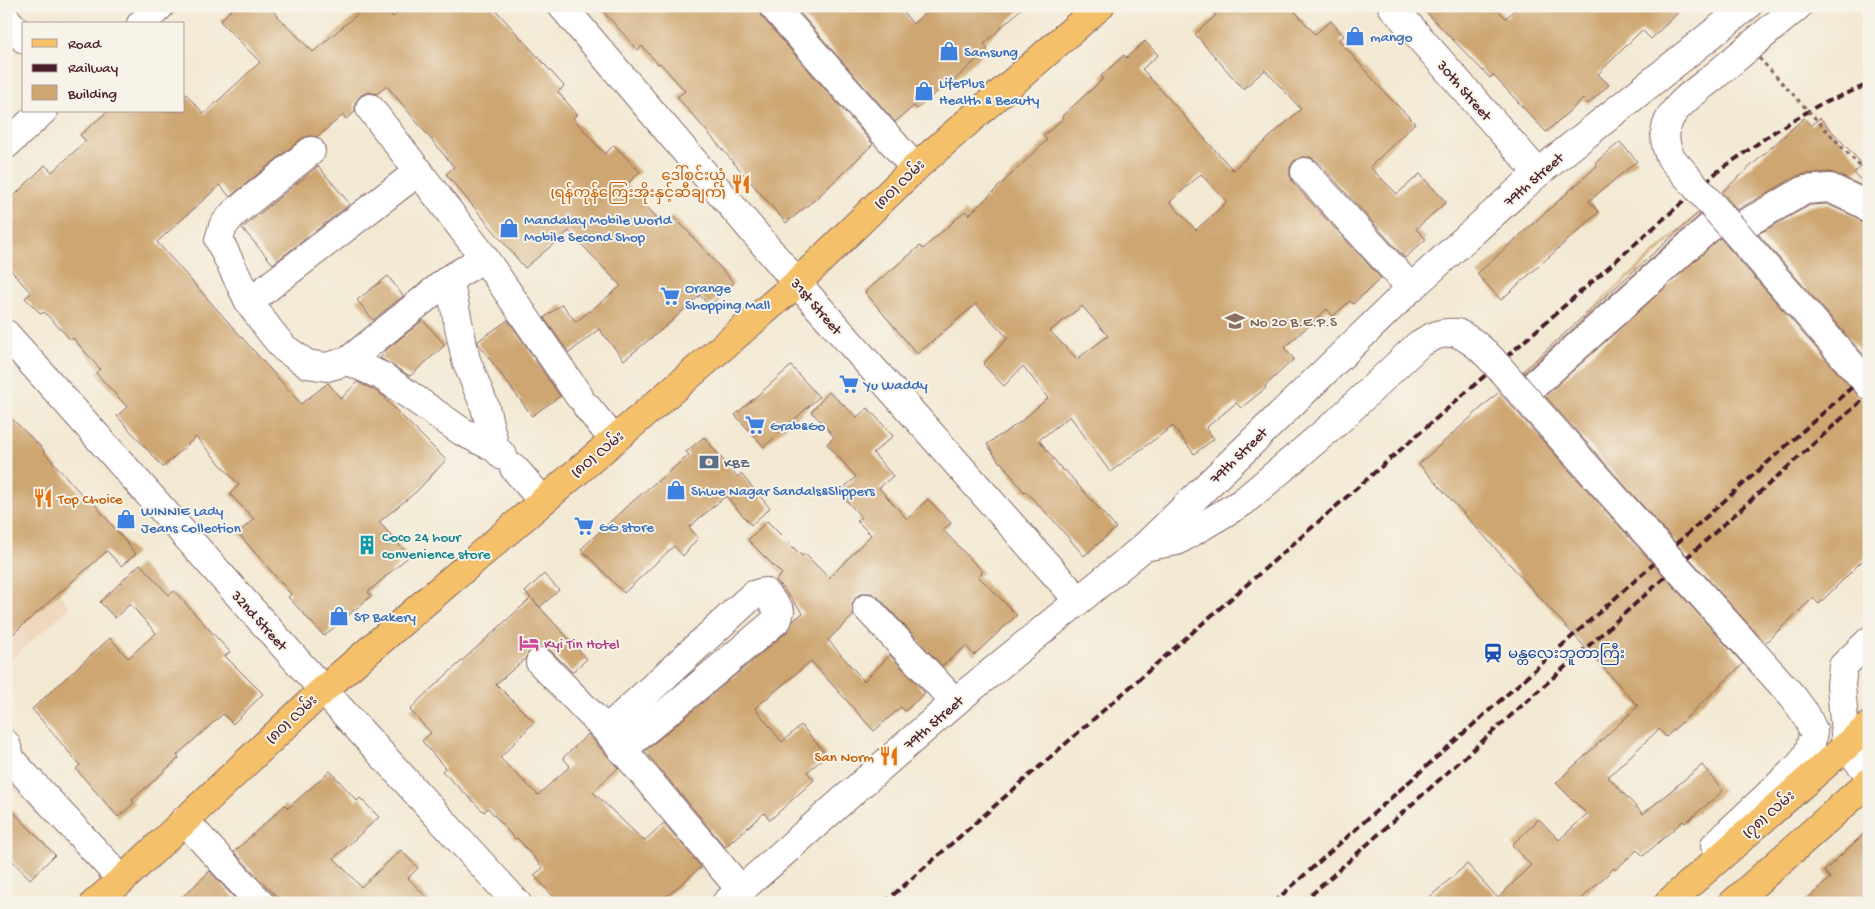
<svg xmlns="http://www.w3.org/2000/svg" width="1875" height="909" viewBox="0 0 1875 909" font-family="'Gochi Hand','Noto Sans Myanmar',sans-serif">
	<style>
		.built { fill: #efd6bc }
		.building { fill: #cda671; fill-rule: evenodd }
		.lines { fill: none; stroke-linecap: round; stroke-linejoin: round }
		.minor-casing { stroke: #856666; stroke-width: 30 }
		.major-casing { stroke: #856666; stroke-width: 30 }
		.minor { stroke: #fff; stroke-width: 28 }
		.major { stroke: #f4c16a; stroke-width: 28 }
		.rail { stroke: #4a1f2b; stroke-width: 4; stroke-dasharray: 8 4; stroke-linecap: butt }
		.minor-bridge-casing { stroke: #856666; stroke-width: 30; stroke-linecap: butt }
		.path-bridge { stroke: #856666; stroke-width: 3; stroke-dasharray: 4 4; stroke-linecap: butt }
		.minor-bridge { stroke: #fff; stroke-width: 28 }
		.labels { text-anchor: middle; stroke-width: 4; stroke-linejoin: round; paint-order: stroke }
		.shop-label { font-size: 15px; fill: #366cbe; stroke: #f7f3e8; text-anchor: start }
		.street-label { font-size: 15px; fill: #4a1f2b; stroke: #f7f3e8 }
		.food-label { font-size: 15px; fill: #c56008; stroke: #f7f3e8; text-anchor: end }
		.education-label { font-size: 15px; fill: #785e54; stroke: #f7f3e8; text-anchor: start }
		.service-label { font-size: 15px; fill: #4e5e75; stroke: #f7f3e8; text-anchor: start }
		.culture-label { font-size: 15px; fill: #0d838f; stroke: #f7f3e8; text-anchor: start }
		.hotel-label { font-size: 15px; fill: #b23c85; stroke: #f7f3e8; text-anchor: start }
		.transit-label { font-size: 15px; fill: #164399; stroke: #f7f3e8; text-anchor: start }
	</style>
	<rect width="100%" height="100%" fill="#f7f3e8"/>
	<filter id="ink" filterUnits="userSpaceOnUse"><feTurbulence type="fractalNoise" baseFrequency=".02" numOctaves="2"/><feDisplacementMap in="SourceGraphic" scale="10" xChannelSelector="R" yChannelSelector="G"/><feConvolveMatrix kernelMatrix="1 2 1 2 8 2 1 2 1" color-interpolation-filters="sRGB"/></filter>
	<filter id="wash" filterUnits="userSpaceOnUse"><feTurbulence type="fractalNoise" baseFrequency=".0096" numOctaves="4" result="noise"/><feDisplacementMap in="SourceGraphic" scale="20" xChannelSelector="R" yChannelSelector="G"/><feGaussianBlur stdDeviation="1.12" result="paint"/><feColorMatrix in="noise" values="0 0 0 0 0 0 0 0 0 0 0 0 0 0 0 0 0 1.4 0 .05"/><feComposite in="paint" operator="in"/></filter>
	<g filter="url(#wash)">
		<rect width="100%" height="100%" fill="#f3e9d3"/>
		<!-- built -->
		<g class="built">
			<polygon points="6,533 70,607 6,664"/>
			<polygon points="6,679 10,689 10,742 101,849 85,868 6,780"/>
		</g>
		<g id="blocks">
			<!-- building -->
			<g class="building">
				<polygon points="235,6 268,6 313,52 367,6 384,6 393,17 404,6 492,6 564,86 558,92 577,114 573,118 605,154 614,145 640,172 626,185 663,224 673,215 734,283 709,306 700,295 666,326 624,360 599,329 569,353 544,318 562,304 576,322 621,286 569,231 525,268 446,174 454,167 387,86 377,94 368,92 361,95 355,102 355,112 346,119 343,115 317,137 309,136 301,139 230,197 220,185 157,242 301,404 328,383 341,399 357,382 374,390 386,398 385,399 446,460 417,491 379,522 409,556 368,592 371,596 324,636 288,597 291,594 238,533 254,519 230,494 239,485 196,437 163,467 117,416 127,407 96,373 100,369 73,338 71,340 44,312 41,314 25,298 31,293 6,265 6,204 45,165 52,172 86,141 80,135 108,111 184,111 184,92 204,114 260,62 220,21"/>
				<polygon points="598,6 758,6 761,16 873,144 818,197 786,223 677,97 685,91 660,63 658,64 642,46 638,50"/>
				<polygon points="794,6 898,6 913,24 932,6 1024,6 984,44 988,49 948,86 946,84 917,109 914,106 895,122"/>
				<path d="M1208,6H1290L1315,34L1331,21L1344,36L1339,40L1384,92L1415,123L1370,167L1397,194L1420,174L1446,202L1416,229L1426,239L1405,258L1317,161L1310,157H1302L1294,161L1290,167V175L1293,183L1381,278L1353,304L1350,301L1333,316L1327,309L1284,348L1294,359L1265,386L1266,388L1241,408L1236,403L1206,428L1214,439L1194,454L1173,426L1110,472L1070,416L1039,440L1063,471L1065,470L1116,528L1084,556L1054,521L1025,491L1024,492L1001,462L1000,463L987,444L1019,423L1048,398L1023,366L1004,386L983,364L1008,338L976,304L917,354L865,292L920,246L923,249L965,211L969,215L1047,140L1043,136L1064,118L1062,116L1103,79L1101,76L1124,55L1126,58L1145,41L1158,55L1142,69L1233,170L1301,109L1265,70L1243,89L1195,34L1216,15ZM1201,174L1227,202L1196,230L1170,202ZM1082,306L1108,336L1077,359L1050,331Z"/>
				<polygon points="1420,6 1494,6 1506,18 1519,6 1685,6 1651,39 1642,30 1598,74 1609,85 1588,104 1583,99 1546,132 1493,75 1490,78"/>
				<polygon points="1804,118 1811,126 1820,118 1863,165 1854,173 1869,189 1836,174 1829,172 1804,174 1797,176 1737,210 1722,192"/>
				<polygon points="1620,142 1637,161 1589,201 1599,212 1501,300 1477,274 1597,166 1595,163"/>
				<polygon points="318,166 350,204 273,264 242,228"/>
				<polygon points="1827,204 1856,217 1862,223 1869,224 1869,361 1758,234 1810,205"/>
				<polygon points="1698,213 1700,215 1524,373 1523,371"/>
				<polygon points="1720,238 1857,395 1864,400 1869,400 1869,554 1819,604 1813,598 1765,643 1545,396"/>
				<polygon points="388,276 403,296 373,320 357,300"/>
				<polygon points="423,320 445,345 410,376 380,358 387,351 386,350"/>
				<polygon points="508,320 560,396 532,416 478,343 478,341"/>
				<polygon points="791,366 819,397 764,447 735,415"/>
				<polygon points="829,392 857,417 868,408 893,436 873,453 893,476 879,488 907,519 928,499 951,523 943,530 983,572 978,576 1017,615 974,655 966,646 942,666 878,597 871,593 863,593 857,596 852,604 854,615 828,640 864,681 890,655 925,693 905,711 901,707 874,731 811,661 755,708 782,742 801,725 827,755 807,772 814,780 770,820 764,813 725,847 645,751 788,631 793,621 803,613 776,580 782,574 748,540 767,521 802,556 805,554 829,578 871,535 857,521 861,517 839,492 856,477 827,444 834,437 821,421 811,412"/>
				<polygon points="1499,392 1743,664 1666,737 1659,729 1608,777 1643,814 1702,765 1723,791 1685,823 1683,821 1643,856 1637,850 1615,870 1614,868 1577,903 1423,903 1467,864 1498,898 1531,865 1512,845 1539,819 1559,840 1587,814 1556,783 1638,706 1419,464"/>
				<polygon points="6,413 44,450 43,451 84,497 87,495 136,554 121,566 107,551 6,640"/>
				<polygon points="704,437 737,477 741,474 770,508 751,525 726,496 689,527 698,538 683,556 674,546 624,593 581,549 627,506 689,455 686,452"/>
				<polygon points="140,564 169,595 174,591 230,652 225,656 263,694 233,724 223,714 177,755 179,758 132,800 134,803 118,817 76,769 80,765 32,709 110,638 128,658 156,633 130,604 115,618 100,602"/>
				<polygon points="544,574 559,590 540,607 532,599 587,659 572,672 551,651 541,644 530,650 525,659 496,684 534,722 500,758 538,795 570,766 563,758 588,734 618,768 593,792 644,841 664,823 701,867 659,903 559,903 534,875 543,868 517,838 515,839 488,808 484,812 442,771 445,768 422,741 431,733 410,710 421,698 531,598 525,592"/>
				<polygon points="330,771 357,801 360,798 379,817 334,858 361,887 401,850 418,868 408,878 432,903 283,903 234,852 285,805 288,808"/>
				<polygon points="6,804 55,855 30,879 6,854"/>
				<polygon points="1869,829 1869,903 1803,903 1830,878 1824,871"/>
				<polygon points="210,871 239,903 176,903"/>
			</g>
		</g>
	</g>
	<g filter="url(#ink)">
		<use href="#blocks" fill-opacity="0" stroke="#856666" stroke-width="1"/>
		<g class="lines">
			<defs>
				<g id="minor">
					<polyline points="562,6 797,283 1078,600"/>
					<polyline points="773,6 915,168"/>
					<polyline points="1392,6 1538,173"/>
					<polyline points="6,19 24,39"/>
					<polyline points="141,24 160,6"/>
					<polyline points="1717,74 1798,6"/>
					<polyline points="6,145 43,111"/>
					<polyline points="311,151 233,214 223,226 219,240 249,302 270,331 284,348 307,364 327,367 348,361 382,376 461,431 495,448 503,456"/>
					<polyline points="1305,172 1411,288"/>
					<polyline points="1734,230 1805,190 1830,188 1866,205 1869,209"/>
					<polyline points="483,256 579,396"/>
					<polyline points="449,279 466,360 485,407 495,448"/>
					<polyline points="249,302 419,171"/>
					<polyline points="6,334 323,690 517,903"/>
					<polyline points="348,361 449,279 468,268 483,256 370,108"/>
					<polyline points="1523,395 1722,216"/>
					<polyline points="587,407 614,440"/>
					<polyline points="514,468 542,500"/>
					<path d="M1144,547L1177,541L1243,502L1337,422L1418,345C1432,336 1441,332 1457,333"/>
					<polyline points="867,608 955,702"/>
					<polyline points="1869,641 1843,666 1841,685 1846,746 1869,774"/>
					<polyline points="540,662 606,730 741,890"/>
					<polyline points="606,730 753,595 764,592 780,611 778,619 622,750"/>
					<polyline points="6,744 11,760 122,880"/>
					<polyline points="184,820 260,903"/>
					<path d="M1715,845L1800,765C1809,753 1812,745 1813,730"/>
					<polyline points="726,903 955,702 1144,547 1411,288 1538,173 1747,6"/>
				</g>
				<g id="major">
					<polyline points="95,903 122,880 323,690 797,283 915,168 1100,6"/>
					<polyline points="1668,903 1869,726"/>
					<polyline points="1733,903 1869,782"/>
				</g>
			</defs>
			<!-- minor casing -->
			<use href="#minor" class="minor-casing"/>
			<!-- major casing -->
			<use href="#major" class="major-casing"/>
			<!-- minor -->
			<use href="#minor" class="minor"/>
			<!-- major -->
			<use href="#major" class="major"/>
			<!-- rail -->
			<g class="rail">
				<polyline points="884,903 1717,172 1774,132 1817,106 1869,84"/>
				<polyline points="1273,903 1869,372"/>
				<polyline points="1302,903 1869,394"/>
			</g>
			<defs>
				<g id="minor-bridge">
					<path d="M1717,74C1690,97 1650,117 1671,158L1869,385"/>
					<path d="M1457,333C1484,345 1503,373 1523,395L1793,697L1806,715L1813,730"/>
				</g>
			</defs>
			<!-- minor-bridge casing -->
			<use href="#minor-bridge" class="minor-bridge-casing"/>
			<!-- path-bridge -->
			<polyline class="path-bridge" points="1759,58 1869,176"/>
			<!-- minor-bridge -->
			<use href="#minor-bridge" class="minor-bridge"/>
		</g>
	</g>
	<!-- icons -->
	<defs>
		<symbol id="shop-bare" viewBox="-9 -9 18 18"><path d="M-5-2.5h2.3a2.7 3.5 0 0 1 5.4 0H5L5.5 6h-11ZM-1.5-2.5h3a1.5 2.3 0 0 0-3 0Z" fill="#3f7fe0" stroke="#f7f3e8" stroke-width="2.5" paint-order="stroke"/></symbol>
		<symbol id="restaurant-bare" viewBox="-9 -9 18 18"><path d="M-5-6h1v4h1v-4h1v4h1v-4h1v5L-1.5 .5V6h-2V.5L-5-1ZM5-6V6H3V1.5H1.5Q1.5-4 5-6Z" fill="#e8710a" stroke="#f7f3e8" stroke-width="2.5" paint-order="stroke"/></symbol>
		<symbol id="supermarket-bare" viewBox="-9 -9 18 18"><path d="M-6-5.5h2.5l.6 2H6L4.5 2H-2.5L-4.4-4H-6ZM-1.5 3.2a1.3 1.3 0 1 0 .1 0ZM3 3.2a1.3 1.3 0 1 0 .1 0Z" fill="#3f7fe0" stroke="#f7f3e8" stroke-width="2.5" paint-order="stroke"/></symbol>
		<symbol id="school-bare" viewBox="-9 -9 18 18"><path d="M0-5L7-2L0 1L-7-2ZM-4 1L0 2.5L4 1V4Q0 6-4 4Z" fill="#8d6e63" stroke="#f7f3e8" stroke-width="2.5" paint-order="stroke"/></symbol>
		<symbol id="bank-bare" viewBox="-9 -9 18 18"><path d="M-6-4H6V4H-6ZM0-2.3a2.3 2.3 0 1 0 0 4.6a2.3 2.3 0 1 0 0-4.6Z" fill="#5c6f8a" stroke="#f7f3e8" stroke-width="2.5" paint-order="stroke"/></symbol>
		<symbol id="building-bare" viewBox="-9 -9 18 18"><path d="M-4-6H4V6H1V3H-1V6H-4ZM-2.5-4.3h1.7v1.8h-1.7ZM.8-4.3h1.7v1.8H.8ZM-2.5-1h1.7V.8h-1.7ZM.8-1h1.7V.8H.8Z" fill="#0f9aa8" stroke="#f7f3e8" stroke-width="2.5" paint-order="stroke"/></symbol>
		<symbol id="hotel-bare" viewBox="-9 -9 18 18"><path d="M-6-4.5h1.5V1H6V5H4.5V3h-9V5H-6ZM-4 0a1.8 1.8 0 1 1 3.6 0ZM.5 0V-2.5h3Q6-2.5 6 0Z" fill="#d1479c" stroke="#f7f3e8" stroke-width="2.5" paint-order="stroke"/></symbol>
		<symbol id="station-bare" viewBox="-9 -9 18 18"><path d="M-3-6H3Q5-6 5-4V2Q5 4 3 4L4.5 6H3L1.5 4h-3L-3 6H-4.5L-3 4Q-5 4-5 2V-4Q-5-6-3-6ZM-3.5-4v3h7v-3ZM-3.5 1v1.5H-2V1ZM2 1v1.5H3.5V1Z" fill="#1a4fb4" stroke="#f7f3e8" stroke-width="2.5" paint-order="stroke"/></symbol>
	</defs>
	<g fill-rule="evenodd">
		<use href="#shop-bare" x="1341" y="22" width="28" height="28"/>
		<use href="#shop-bare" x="935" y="37" width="28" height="28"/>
		<use href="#shop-bare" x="910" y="77" width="28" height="28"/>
		<use href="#restaurant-bare" x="727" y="170" width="28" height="28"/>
		<use href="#shop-bare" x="495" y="214" width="28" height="28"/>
		<use href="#supermarket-bare" x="656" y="282" width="28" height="28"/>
		<use href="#school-bare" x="1221" y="307" width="28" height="28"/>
		<use href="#supermarket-bare" x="835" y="370" width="28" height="28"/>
		<use href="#supermarket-bare" x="741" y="411" width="28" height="28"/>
		<use href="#bank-bare" x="695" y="448" width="28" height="28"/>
		<use href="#shop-bare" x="662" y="476" width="28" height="28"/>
		<use href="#restaurant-bare" x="29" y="484" width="28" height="28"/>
		<use href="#shop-bare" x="112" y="505" width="28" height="28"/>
		<use href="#supermarket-bare" x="570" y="512" width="28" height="28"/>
		<use href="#building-bare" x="353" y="531" width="28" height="28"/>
		<use href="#shop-bare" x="325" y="602" width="28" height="28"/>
		<use href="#hotel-bare" x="515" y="629" width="28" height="28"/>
		<use href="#station-bare" x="1479" y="639" width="28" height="28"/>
		<use href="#restaurant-bare" x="875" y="742" width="28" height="28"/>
	</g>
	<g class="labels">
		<!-- shop labels -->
		<g class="shop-label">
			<text x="1370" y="41">mango</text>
			<text x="964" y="56">Samsung</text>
			<text x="939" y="87">LifePlus<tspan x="939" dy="17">Health &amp; Beauty</tspan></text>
			<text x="524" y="224">Mandalay Mobile World<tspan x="524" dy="17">Mobile Second Shop</tspan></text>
			<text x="685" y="292">Orange<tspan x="685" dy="17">Shopping Mall</tspan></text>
			<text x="864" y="389">Yu Waddy</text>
			<text x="770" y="430">Grab&amp;Go</text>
			<text x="691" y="495">Shwe Nagar Sandals&amp;Slippers</text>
			<text x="141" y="515">WINNIE Lady<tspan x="141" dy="17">Jeans Collection</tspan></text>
			<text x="599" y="531">GG store</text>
			<text x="354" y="621">SP Bakery</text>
		</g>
		<!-- street labels -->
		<g class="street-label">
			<text transform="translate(1465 90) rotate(49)" y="5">30th Street</text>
			<text transform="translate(1533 179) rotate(-41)" y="5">79th Street</text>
			<text transform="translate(899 184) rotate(-44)" y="5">(၈၀) လမ်း</text>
			<text transform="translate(817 306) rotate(49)" y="5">31st Street</text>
			<text transform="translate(597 454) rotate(-40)" y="5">(၈၀) လမ်း</text>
			<text transform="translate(1238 455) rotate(-44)" y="5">79th Street</text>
			<text transform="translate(260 620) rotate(48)" y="5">32nd Street</text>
			<text transform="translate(291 719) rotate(-43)" y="5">(၈၀) လမ်း</text>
			<text transform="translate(933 722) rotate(-41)" y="5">79th Street</text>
			<text transform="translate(1768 814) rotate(-41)" y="5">(၇၈) လမ်း</text>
		</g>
		<!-- food labels -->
		<g class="food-label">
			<text x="726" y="180">ဒေါ်စင်းယုံ<tspan x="726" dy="17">(ရန်ကုန်ကြေးအိုးနှင့်ဆီချက်)</tspan></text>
			<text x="58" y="503" text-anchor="start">Top Choice</text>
			<text x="874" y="761">San Norm</text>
		</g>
		<!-- education labels -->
		<g class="education-label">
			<text x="1250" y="326">No 20 B.E.P.S</text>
		</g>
		<!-- service labels -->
		<g class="service-label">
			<text x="724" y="467">KBZ</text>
		</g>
		<!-- culture labels -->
		<g class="culture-label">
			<text x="382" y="541">Coco 24 hour<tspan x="382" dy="17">convenience store</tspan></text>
		</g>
		<!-- hotel labels -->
		<g class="hotel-label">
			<text x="544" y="648">Kyi Tin Hotel</text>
		</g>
		<!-- transit labels -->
		<g class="transit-label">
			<text x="1508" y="658">မန္တလေးဘူတာကြီး</text>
		</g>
	</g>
	<!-- margin -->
	<rect width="1875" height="909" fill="none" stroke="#f7f3e8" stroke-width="25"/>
	<!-- legend -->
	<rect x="22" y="22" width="162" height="90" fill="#f7f3e8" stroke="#b29e9c"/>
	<rect x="32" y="39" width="25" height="8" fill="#f4c16a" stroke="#b29e9c"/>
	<text x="68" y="48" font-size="15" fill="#4a1f2b">Road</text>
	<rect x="32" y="64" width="25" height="8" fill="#4a1f2b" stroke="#b29e9c"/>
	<text x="68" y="72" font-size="15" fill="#4a1f2b">Railway</text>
	<rect x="32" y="85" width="25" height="15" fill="#cda671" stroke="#b29e9c"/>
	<text x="68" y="98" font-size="15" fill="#4a1f2b">Building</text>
</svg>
